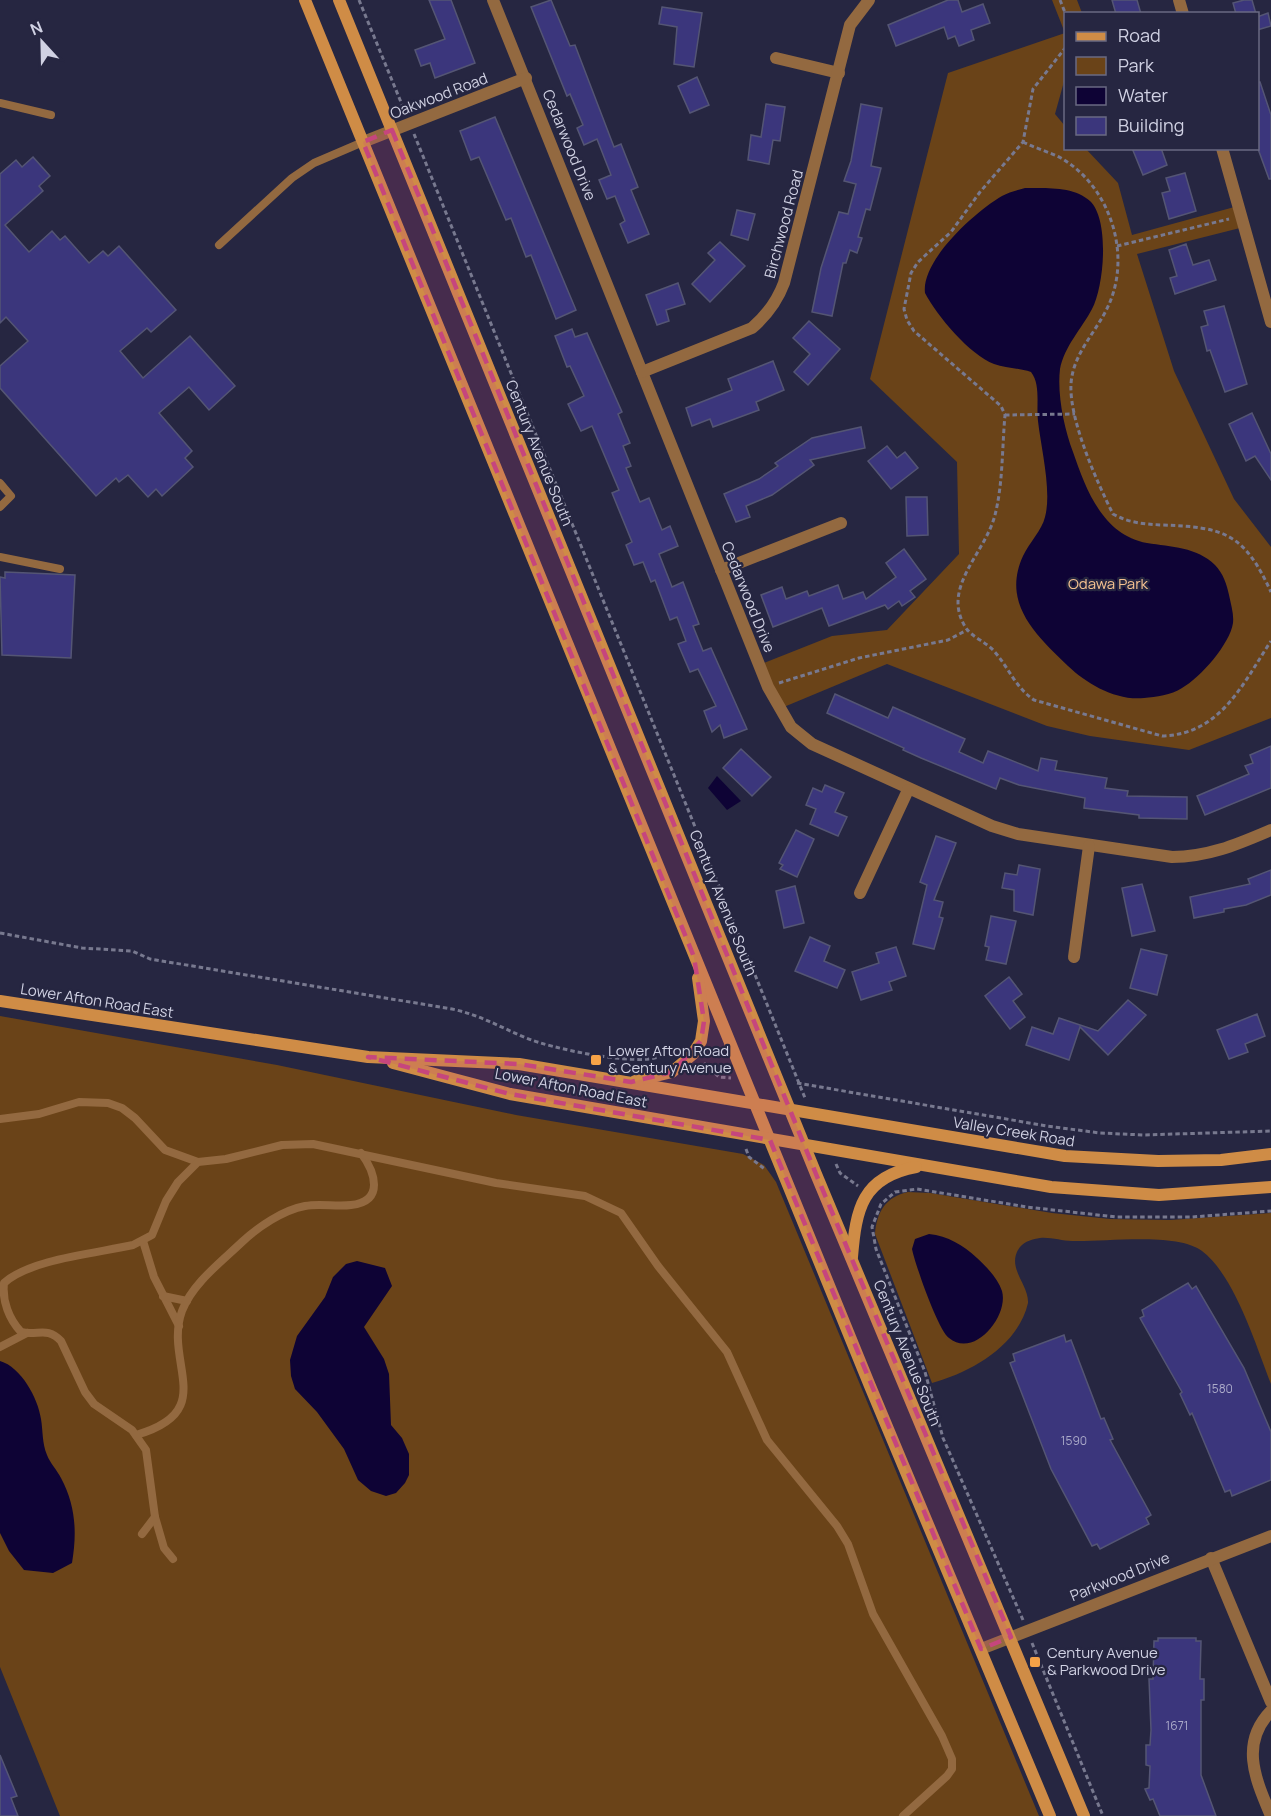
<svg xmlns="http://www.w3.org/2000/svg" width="1271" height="1816" viewBox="0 0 1271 1816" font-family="Manrope,sans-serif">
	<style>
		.green { fill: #6a4318 }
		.water { fill: #0e0335 }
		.building { fill: #3b367c; stroke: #545574; stroke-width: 1.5 }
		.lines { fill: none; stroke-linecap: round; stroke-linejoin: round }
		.path { stroke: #78798f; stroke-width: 3; stroke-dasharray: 4.5 3; stroke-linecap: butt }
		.service { stroke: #936940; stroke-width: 8 }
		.minor { stroke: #936940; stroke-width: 12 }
		.secondary { stroke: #cf8c46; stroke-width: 12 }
		.marked { fill: #c6467d; fill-opacity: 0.2; stroke: #c6467d; stroke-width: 4.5; stroke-dasharray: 12 8; stroke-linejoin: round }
		.poi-dot { fill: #f6a247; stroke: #262641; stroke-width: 2 }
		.labels { text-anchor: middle; stroke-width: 4.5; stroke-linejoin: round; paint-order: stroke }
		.number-label { font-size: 12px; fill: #abaac9 }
		.street-label { font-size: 15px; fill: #d0d1e3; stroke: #262641 }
		.park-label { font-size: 15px; fill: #f5c291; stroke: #262641 }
		.poi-label { font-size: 15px; fill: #d0d1e3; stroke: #262641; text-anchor: start }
	</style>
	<rect width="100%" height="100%" fill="#262641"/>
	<!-- green -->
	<g class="green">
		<polygon points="1052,0 1077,0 1082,13 1066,14 1065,78 1055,114 1065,126 1066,148 1086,149 1118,183 1132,235 1238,206 1244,227 1137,254 1174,371 1234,499 1271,547 1271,718 1189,750 1090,736 1047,726 887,664 779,709 759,665 832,636 887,630 959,554 957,462 870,379 948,73 1065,33"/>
		<polygon points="0,1016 277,1065 516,1115 743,1154 764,1165 776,1182 1039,1816 60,1816 0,1667"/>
		<path d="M908,1192L930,1193L1052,1213L1110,1219L1170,1220L1271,1213V1384C1256,1346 1235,1276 1202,1251C1177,1232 1105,1242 1072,1241C1062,1241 1051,1237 1040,1238C1033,1239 1025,1241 1020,1247C1005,1267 1029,1284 1028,1303C1018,1346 971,1372 932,1383L875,1234C877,1211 886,1197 908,1192Z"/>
	</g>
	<!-- water -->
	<g class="water">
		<path d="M1025,188C1045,188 1074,186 1090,201C1110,220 1104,287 1092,309C1082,328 1064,347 1060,369C1057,394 1064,428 1073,452C1086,490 1103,535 1147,543C1171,547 1197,547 1215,565C1223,573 1227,585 1229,595C1231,605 1234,614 1233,623C1230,644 1200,678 1182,688C1171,695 1156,697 1144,698C1116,701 1087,684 1068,666C1037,636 1001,604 1023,556C1029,543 1042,530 1045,517C1052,491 1041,448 1038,421C1036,405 1041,385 1031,372C1019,368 1006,368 994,364C970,355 937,316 925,293C921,260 976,211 1002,196C1009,192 1018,190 1025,188Z"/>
		<polygon points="717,776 741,801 727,810 708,788"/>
		<path d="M929,1234C948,1236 963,1245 977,1258C987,1267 998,1279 1002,1291C1009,1316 974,1359 949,1338C938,1330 915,1264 912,1249L915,1239Z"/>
		<polygon points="357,1261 385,1268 392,1286 364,1327 384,1359 389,1374 391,1425 402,1438 409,1454 409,1475 405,1483 396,1493 386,1496 371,1491 358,1480 344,1449 317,1412 295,1389 291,1376 290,1360 297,1336 325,1297 333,1277 346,1264"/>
		<path d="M0,1361C21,1367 38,1398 41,1419C43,1431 42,1443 47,1455C50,1463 57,1470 61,1478C76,1506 77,1533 72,1563L53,1573L24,1570L9,1551L0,1533Z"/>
	</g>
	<!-- building -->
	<g class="building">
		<polygon points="429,0 451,0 475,63 435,78 430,63 421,66 415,50 445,39"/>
		<polygon points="551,0 570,46 575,45 614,147 621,144 638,187 631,190 649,234 628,243 620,224 625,221 615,196 607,199 599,180 611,175 597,139 584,145 577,128 583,125 570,94 567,96 531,7"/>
		<polygon points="948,0 958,0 962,12 983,4 990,23 971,30 974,40 959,46 955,36 948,39 944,27 896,46 888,25"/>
		<polygon points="1112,0 1137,0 1141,14 1116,14"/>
		<polygon points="1244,0 1252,0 1256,14 1236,14 1233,3"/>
		<polygon points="662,7 702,13 694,67 674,64 677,27 659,24"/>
		<polygon points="1268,13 1271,26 1257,30 1257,17"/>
		<polygon points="697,77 709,105 690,113 678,86"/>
		<polygon points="1257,82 1260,82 1271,115 1271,179 1269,179 1257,146"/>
		<polygon points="766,104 785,107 780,141 773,140 769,164 748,160 751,135 761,137"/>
		<polygon points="861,104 882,108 871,166 881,168 870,210 866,209 858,237 862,238 857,253 850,250 846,263 843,263 832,316 812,312 821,268 839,212 848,214 856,184 844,181 851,161"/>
		<polygon points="495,117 576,310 556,319 531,255 526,257 511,218 506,220 479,157 471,160 460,131"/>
		<polygon points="1132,148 1161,148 1167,165 1143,175"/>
		<polygon points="33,157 50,176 39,186 43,191 5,225 29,252 52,231 60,240 65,236 89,263 103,251 108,256 119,246 176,310 151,332 147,328 120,351 143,378 190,336 235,386 209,410 189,387 159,413 192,451 185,458 193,467 162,496 156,489 148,497 128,475 119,482 116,478 96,496 0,388 0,366 28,341 6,317 0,323 0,174 16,160 22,167"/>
		<polygon points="1185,173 1196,211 1169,219 1162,193 1170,191 1166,178"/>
		<polygon points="737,210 755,214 748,240 731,235"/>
		<polygon points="720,242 745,266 710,302 692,284 715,260 708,253"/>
		<polygon points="1186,244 1193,265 1209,260 1216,280 1175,294 1170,278 1177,276 1169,250"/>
		<polygon points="678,283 685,304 666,310 669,321 657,325 646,295"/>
		<polygon points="1224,306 1247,384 1225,392 1210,350 1207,351 1201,327 1208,325 1204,311"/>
		<polygon points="809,321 840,349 808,385 794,372 810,354 793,338"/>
		<polygon points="572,329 575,337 587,333 622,412 618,414 630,443 623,446 631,466 626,468 640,502 649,498 662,530 670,526 678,546 659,554 672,587 683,582 699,624 693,626 703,651 711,648 747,729 724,738 720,725 712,732 704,711 716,706 698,669 690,672 678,644 686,641 677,617 670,620 655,580 651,582 643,562 634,565 626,545 632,542 612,493 619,490 592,426 581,431 568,404 584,396 570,366 567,367 555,336"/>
		<polygon points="773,361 784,390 756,402 759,410 713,427 710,419 692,426 686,408 732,390 728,379"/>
		<polygon points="1252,413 1271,454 1271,480 1255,456 1246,461 1229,424"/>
		<polygon points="861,427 865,448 810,460 814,465 772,495 746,506 750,517 736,522 724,494 759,479 778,466 775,463 812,438"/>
		<polygon points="887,446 897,458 905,452 918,468 891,489 868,461"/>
		<polygon points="906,497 927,497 928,535 907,536"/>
		<polygon points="904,549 926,579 910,591 915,597 902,606 899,601 888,609 885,605 829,626 822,608 773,627 761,595 782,587 786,599 807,591 809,596 838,585 843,599 863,592 866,599 896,577 886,563"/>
		<polygon points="5,572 75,575 71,658 2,655 0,577 5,578"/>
		<polygon points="835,694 888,718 893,707 965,739 959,752 983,763 988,751 1038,771 1041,758 1057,761 1055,770 1107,778 1105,788 1128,791 1127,796 1187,797 1187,819 1139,818 1139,815 1084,808 1085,798 1019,785 1000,778 996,789 921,758 903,750 904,748 827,713"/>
		<polygon points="1271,746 1271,788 1205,815 1197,796 1249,774 1245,766 1253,763 1250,755"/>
		<polygon points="741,749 771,777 752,796 723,768"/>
		<polygon points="825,785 844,793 835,812 847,817 838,836 810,824 816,809 806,805 813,788 822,792"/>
		<polygon points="796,830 814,839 797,877 780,869 783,865 779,863"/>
		<polygon points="936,836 956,843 934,900 943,902 939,917 943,918 934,949 913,944 927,885 920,882"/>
		<polygon points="1019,865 1040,869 1033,915 1014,911 1014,890 1002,888 1005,873 1017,875"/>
		<polygon points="1271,870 1271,895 1246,905 1224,909 1224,912 1194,918 1190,897 1250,884 1248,879"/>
		<polygon points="1142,884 1155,931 1132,936 1122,888"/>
		<polygon points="795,886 804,923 784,928 776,891"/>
		<polygon points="991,916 1016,921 1006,964 986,960 989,947 985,946"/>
		<polygon points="810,937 830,946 824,961 845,970 837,988 795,971"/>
		<polygon points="896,947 906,976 889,982 892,990 861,1000 852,972 879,963 876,953"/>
		<polygon points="1141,949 1167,955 1157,995 1130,988"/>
		<polygon points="1009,977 1022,994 1013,1001 1025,1017 1010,1029 985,996"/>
		<polygon points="1128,1000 1146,1015 1108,1055 1080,1027 1069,1060 1026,1045 1032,1027 1053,1034 1059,1018 1098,1031"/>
		<polygon points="1257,1014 1265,1036 1245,1044 1248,1052 1229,1059 1217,1030"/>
		<polygon points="1188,1283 1192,1289 1196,1286 1244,1368 1271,1432 1271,1480 1232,1496 1230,1490 1225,1492 1192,1413 1190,1415 1180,1394 1182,1392 1140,1318 1144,1316 1142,1310"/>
		<polygon points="1064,1335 1066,1342 1071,1340 1101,1419 1104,1418 1113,1439 1110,1440 1151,1515 1146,1518 1149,1524 1100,1549 1097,1544 1092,1546 1051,1469 1010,1363 1015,1361 1013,1354"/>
		<polygon points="1158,1638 1196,1638 1196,1641 1201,1641 1200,1679 1204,1679 1204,1700 1201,1700 1201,1775 1216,1816 1160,1816 1153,1799 1150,1800 1145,1789 1149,1788 1150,1766 1146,1765 1146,1745 1150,1745 1151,1730 1149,1679 1153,1679 1154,1641 1158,1641"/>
		<polygon points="0,1755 17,1796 11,1798 18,1816 0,1816"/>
	</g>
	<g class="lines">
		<!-- path -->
		<g class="path">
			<polyline points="359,0 405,112"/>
			<polyline points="1060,0 1066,15"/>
			<path d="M1066,47L1033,89L1023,142L980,192L951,232L918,262L911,273L904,309L907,320L914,331L1001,406L1005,415C1002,448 1003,484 995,515C985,554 940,588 966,628C972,637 986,642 994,651C1009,668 1015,687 1034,700L1162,736C1221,734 1242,685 1271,641"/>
			<polyline points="414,134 805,1098"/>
			<path d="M1023,142C1035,148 1049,152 1061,158C1109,186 1131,251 1110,302C1098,331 1073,352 1071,384C1069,420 1097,482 1113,514C1129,523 1144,524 1162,525C1224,527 1244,533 1271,592"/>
			<polyline points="1117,246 1229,219"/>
			<polyline points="1005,415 1075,414"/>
			<polyline points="779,683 859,658 948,640 967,630"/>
			<path d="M0,933L82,948L132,951L150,959L452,1009C480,1015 500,1027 526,1038C554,1049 619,1062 649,1059C660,1058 669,1053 678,1047"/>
			<polyline points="704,1063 719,1077 731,1078"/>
			<polyline points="797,1083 1047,1126 1100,1133 1144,1135 1271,1131"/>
			<polyline points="746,1149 749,1157 766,1170"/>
			<polyline points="836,1164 840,1173 858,1186"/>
			<polyline points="1023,1620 943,1438 925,1372 876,1249 872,1227 881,1204 895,1192 917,1189 1027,1207 1116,1217 1192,1217 1271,1211"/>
			<polyline points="1032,1643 1103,1816"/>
		</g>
		<!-- service -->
		<g class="service">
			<polyline points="0,103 51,115"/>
			<polyline points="219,245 292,178 314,163 363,142"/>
			<polyline points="0,483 11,496 0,507"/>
			<polyline points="0,557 60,569"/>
			<polyline points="0,1119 39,1114 79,1102 108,1103 122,1108 135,1118 165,1150 198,1162"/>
			<polyline points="143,1241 154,1277 179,1326"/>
			<polyline points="163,1296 187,1301"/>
			<polyline points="0,1347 27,1333"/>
			<path d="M136,1435C220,1411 163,1363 182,1311C192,1284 221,1262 242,1242C258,1227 283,1210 305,1206C320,1203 336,1207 351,1205C385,1201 375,1172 361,1153"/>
			<polyline points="155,1517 164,1548 173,1559"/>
			<path d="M142,1534L155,1517L146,1450L132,1430L94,1404L85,1392L61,1341C47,1326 38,1336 21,1332C9,1319 2,1301 4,1283C30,1259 98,1253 133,1245L152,1235L166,1201L178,1182L198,1162L226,1159L282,1145L313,1144L496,1183L585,1196L621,1213L658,1266L727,1352L767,1440L837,1526L848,1544L873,1614L942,1736L952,1759V1769L947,1776L903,1816"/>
		</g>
		<!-- minor -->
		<g class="minor">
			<path d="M493,0L768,687L791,727L812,744L992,826L1018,834L1172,857C1209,857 1238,844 1271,830"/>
			<polyline points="1179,0 1183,14"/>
			<polyline points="776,58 839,73"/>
			<polyline points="363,142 526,78"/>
			<polyline points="1222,148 1271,322"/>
			<path d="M642,372L752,328C767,315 777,302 784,283L850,25L869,0"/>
			<polyline points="721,570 841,523"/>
			<polyline points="860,893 908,790"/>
			<polyline points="1074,957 1089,846"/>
			<polyline points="1211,1558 1271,1702"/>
			<polyline points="981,1649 1271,1536"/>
			<path d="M1271,1816C1256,1780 1239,1744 1271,1711"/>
		</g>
		<!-- secondary -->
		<g class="secondary">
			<polyline points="305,0 870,1386 1050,1816"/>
			<polyline points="339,0 816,1174 1084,1816"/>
			<polyline points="0,1001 368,1057 519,1064 1065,1156 1158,1161 1221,1160 1271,1154"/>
			<polyline points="393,1063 510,1094 1051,1187 1159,1195 1271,1187"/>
			<polyline points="635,1081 672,1072 693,1054 701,1041 704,1021 698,978"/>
			<path d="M852,1257C856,1209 862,1177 916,1167"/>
		</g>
	</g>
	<!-- marked area -->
	<path class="marked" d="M392,130L816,1174L1011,1637L981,1649L770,1140L510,1094L368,1057L519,1064L631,1082L672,1072L701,1041L704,1021L694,957L363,142Z"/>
	<!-- markers -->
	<g class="poi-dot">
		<rect x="590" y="1054" width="12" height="12" rx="3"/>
		<rect x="1029" y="1656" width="12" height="12" rx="3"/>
	</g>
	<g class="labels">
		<!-- number labels -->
		<g class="number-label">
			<text x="1220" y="1393">1580</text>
			<text x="1074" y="1445">1590</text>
			<text x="1177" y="1730">1671</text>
		</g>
		<!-- street labels -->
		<g class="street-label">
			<text transform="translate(439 96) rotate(-21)" y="5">Oakwood Road</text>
			<text transform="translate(569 145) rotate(68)" y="5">Cedarwood Drive</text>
			<text transform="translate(784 224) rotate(-75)" y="5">Birchwood Road</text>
			<text transform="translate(539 453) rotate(68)" y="5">Century Avenue South</text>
			<text transform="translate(748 597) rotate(68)" y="5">Cedarwood Drive</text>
			<text transform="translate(723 903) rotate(68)" y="5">Century Avenue South</text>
			<text transform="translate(97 1001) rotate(9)" y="5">Lower Afton Road East</text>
			<text transform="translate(571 1088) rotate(11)" y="5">Lower Afton Road East</text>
			<text transform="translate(1014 1132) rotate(9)" y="5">Valley Creek Road</text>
			<text transform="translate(907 1353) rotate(68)" y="5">Century Avenue South</text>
			<text transform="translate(1120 1577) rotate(-22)" y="5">Parkwood Drive</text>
		</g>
		<!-- park labels -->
		<g class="park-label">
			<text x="1108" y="589">Odawa Park</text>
		</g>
		<!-- poi labels -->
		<g class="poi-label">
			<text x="608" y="1056">Lower Afton Road<tspan x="608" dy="17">&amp; Century Avenue</tspan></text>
			<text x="1047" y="1658">Century Avenue<tspan x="1047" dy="17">&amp; Parkwood Drive</tspan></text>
		</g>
	</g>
	<!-- legend -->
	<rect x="1064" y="12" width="195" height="138" fill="#262641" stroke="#6a6a82" stroke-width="1.5"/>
	<rect x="1076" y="32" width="30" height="9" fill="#cf8c46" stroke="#6a6a82" stroke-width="1.5"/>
	<text x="1118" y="42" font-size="18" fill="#d0d1e3">Road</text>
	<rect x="1076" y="57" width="30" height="18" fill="#6a4318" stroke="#6a6a82" stroke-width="1.5"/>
	<text x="1118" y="72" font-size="18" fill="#d0d1e3">Park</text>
	<rect x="1076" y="87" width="30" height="18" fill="#0e0335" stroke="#6a6a82" stroke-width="1.5"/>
	<text x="1118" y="102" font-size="18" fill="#d0d1e3">Water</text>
	<rect x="1076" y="117" width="30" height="18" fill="#3b367c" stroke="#6a6a82" stroke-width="1.5"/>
	<text x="1118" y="132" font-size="18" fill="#d0d1e3">Building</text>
	<!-- north arrow -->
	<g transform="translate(42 42) rotate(338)" stroke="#262641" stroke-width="4.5" paint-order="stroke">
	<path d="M0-4.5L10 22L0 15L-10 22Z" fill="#d0d1e3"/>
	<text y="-9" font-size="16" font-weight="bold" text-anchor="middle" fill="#d0d1e3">N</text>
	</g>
</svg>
